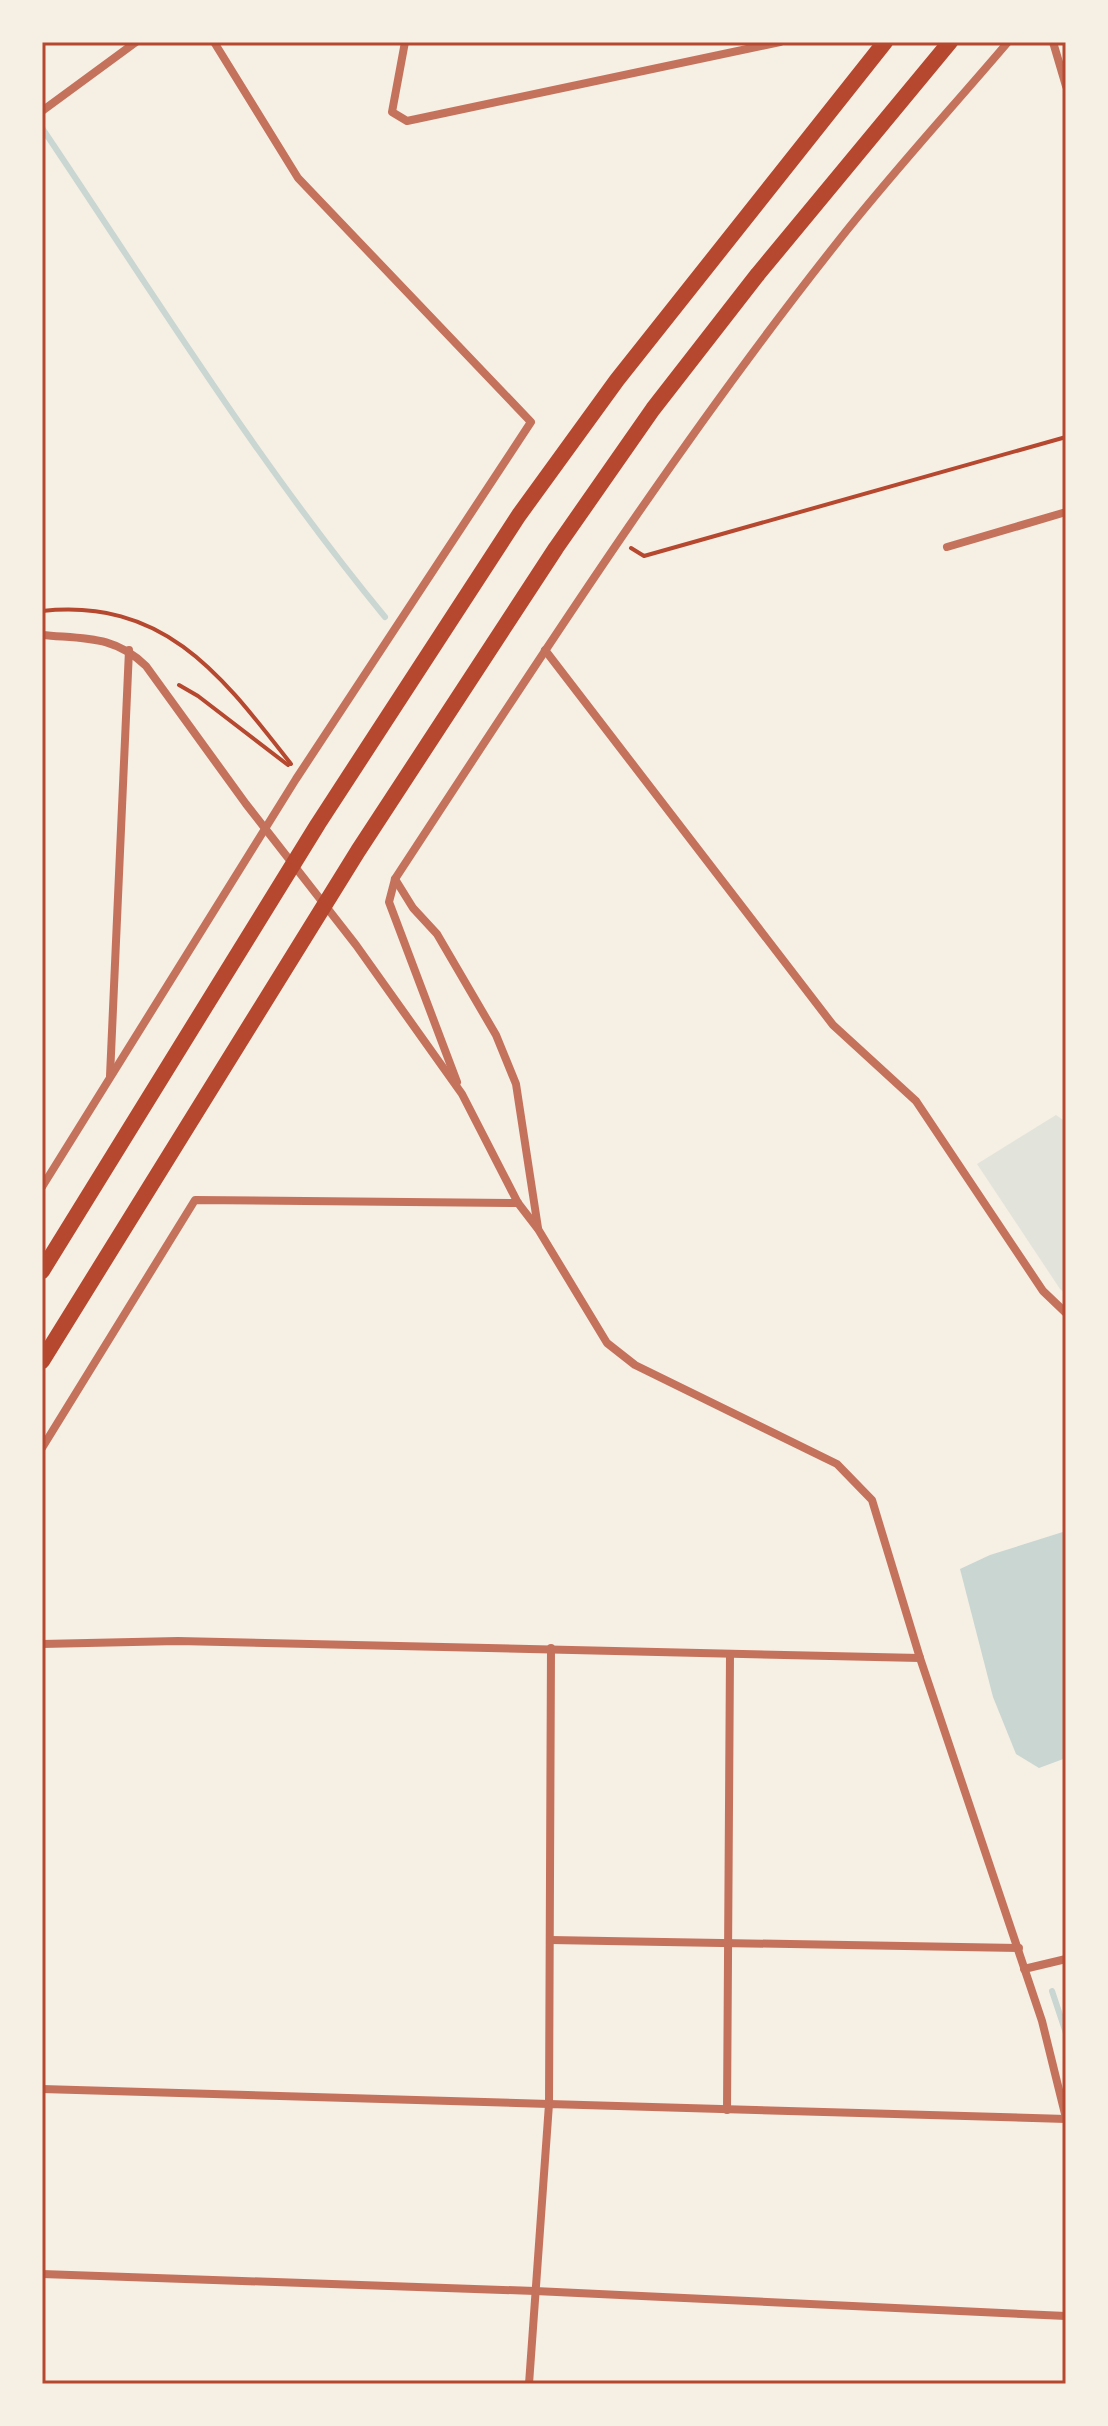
<svg xmlns="http://www.w3.org/2000/svg" width="1108" height="2426" viewBox="0 0 1108 2426" font-family="'Source Serif 4',serif">
	<style>
		.green { fill: #e2e4dc }
		.water { fill: #c9d6d2 }
		.lines { fill: none; stroke-linecap: round; stroke-linejoin: round }
		.stream { stroke: #c9d6d2; stroke-width: 6 }
		.path { stroke: #b5482f; stroke-width: 4 }
		.minor { stroke: #c5725c; stroke-width: 8 }
		.motorway { stroke: #b5482f; stroke-width: 16 }
		.neatline { fill: none; stroke: #b5482f; stroke-width: 3 }
	</style>
	<rect width="100%" height="100%" fill="#f6efe4"/>
	<!-- green -->
	<polygon class="green" points="1056,1115 1066,1122 1066,1294 1060,1289 977,1164"/>
	<!-- water -->
	<polygon class="water" points="1066,1531 1066,1758 1039,1768 1016,1754 993,1697 960,1569 990,1555"/>
	<g class="lines">
		<!-- stream -->
		<g class="stream">
			<path d="M42,128C153,293 258,463 385,617"/>
			<polyline points="1052,1991 1066,2033"/>
		</g>
		<!-- path -->
		<g class="path">
			<polyline points="631,548 644,556 1066,437"/>
			<path d="M42,611C166,598 222,676 291,764"/>
			<polyline points="179,685 198,696 288,765"/>
		</g>
		<!-- minor -->
		<g class="minor">
			<polyline points="405,42 392,112 407,121 780,42"/>
			<polyline points="1053,42 1066,86"/>
			<polyline points="42,111 136,42"/>
			<polyline points="947,547 1066,512"/>
			<path d="M42,635C84,639 114,635 146,666L246,804L356,945L462,1094L518,1203L538,1229L607,1343L635,1365L837,1464L872,1500L920,1658L1042,2021L1066,2118"/>
			<polyline points="545,650 833,1025 916,1101 1043,1291 1066,1313"/>
			<polyline points="395,879 413,908 437,934 496,1035 516,1084 538,1228"/>
			<polyline points="110,1076 129,650"/>
			<path d="M457,1082L389,902L395,879C536,664 675,447 836,244C890,175 951,109 1008,42"/>
			<polyline points="42,1187 296,779 531,422 298,178 214,42"/>
			<polyline points="42,1448 195,1200 518,1203"/>
			<polyline points="42,1644 178,1641 920,1658"/>
			<polyline points="550,1940 1019,1948"/>
			<polyline points="1024,1969 1066,1959"/>
			<polyline points="42,2089 549,2104 551,1648"/>
			<polyline points="727,2110 730,1654"/>
			<polyline points="42,2274 535,2291 1066,2316"/>
			<polyline points="529,2384 549,2104 1066,2119"/>
		</g>
		<!-- motorway -->
		<g class="motorway">
			<polyline points="42,1271 318,824 519,515 617,380 885,42"/>
			<polyline points="42,1361 358,851 556,548 653,409 758,274 950,42"/>
		</g>
	</g>
	<!-- border -->
	<rect width="1108" height="2426" fill="none" stroke="#f6efe4" stroke-width="88"/>
	<rect x="44" y="44" width="1020" height="2338" class="neatline"/>
</svg>
